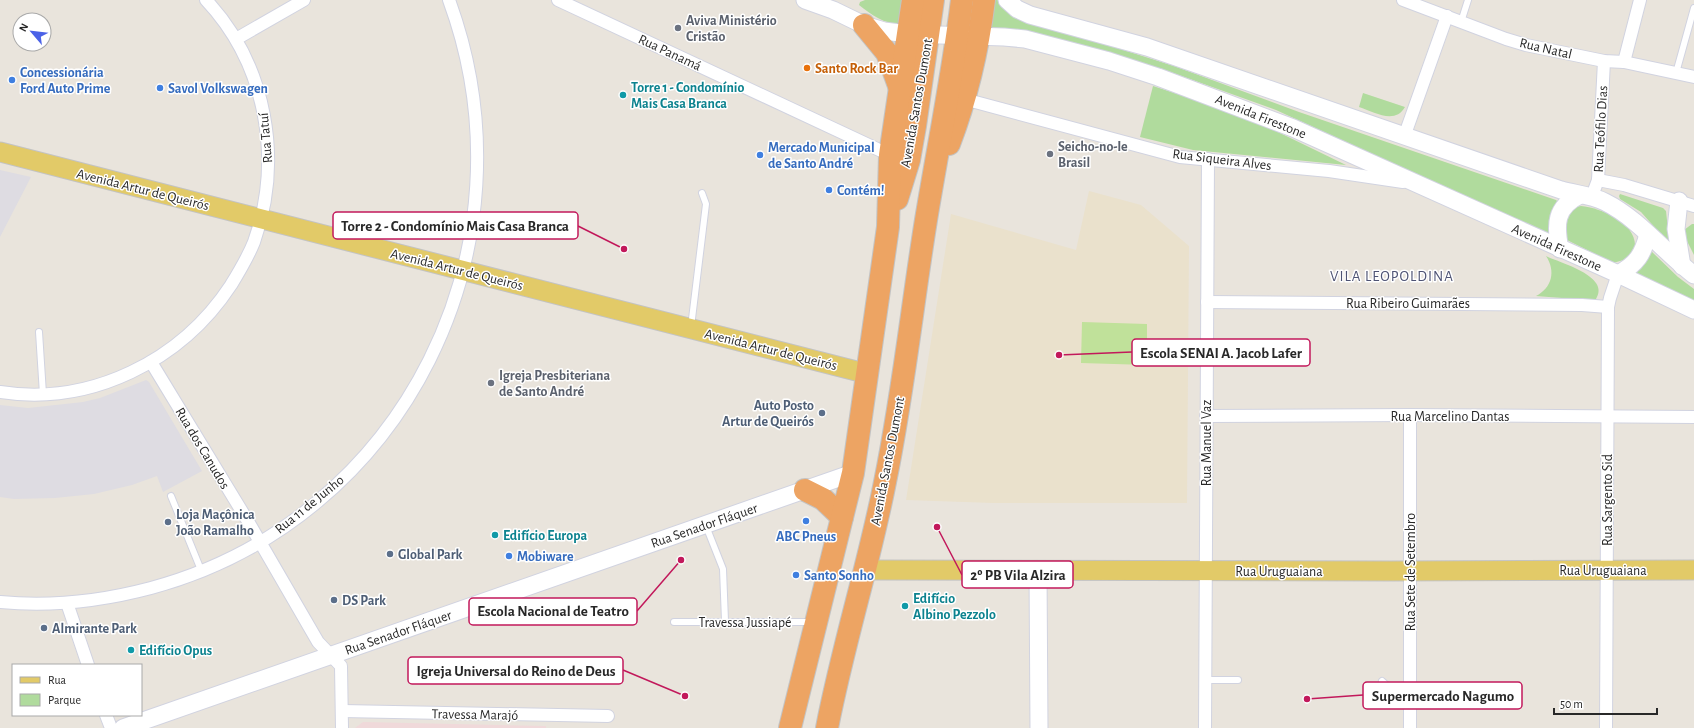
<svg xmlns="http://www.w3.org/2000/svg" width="1694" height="728" viewBox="0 0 1694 728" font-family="'Alegreya Sans',sans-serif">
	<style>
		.industrial { fill: #dedce2 }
		.education { fill: #eae1cc }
		.medical { fill: #f0d9da }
		.green { fill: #b0db9d }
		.pitch { fill: #c0e19a }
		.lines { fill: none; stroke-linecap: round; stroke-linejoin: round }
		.lane-casing { stroke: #d1d3e0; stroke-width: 8 }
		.street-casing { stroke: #d1d3e0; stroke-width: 14 }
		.secondary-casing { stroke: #d1d3e0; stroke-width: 19 }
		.primary-casing { stroke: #c3c3c3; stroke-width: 21 }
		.highway-casing { stroke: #c3c3c3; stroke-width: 24 }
		.lane { stroke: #fff; stroke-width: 6 }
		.street { stroke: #fff; stroke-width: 12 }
		.secondary { stroke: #fff; stroke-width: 17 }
		.primary { stroke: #e2ca68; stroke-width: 19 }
		.highway { stroke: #eda463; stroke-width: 22 }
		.worship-dot { fill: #6b7280; stroke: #fff; stroke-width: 1.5 }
		.food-dot { fill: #e8710a; stroke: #fff; stroke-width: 1.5 }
		.shop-dot { fill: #3f7fe0; stroke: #fff; stroke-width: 1.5 }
		.culture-dot { fill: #0f9aa8; stroke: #fff; stroke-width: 1.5 }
		.service-dot { fill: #5c6f8a; stroke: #fff; stroke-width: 1.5 }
		.labels { text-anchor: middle; stroke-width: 3; stroke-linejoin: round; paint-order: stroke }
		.worship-label { font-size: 14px; font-weight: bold; fill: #5b616d; stroke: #fff; text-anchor: start }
		.street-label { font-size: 14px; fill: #282828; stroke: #fff }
		.food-label { font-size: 14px; font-weight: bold; fill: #c56008; stroke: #fff; text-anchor: start }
		.shop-label { font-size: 14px; font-weight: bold; fill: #366cbe; stroke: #fff; text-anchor: start }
		.culture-label { font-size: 14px; font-weight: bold; fill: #0d838f; stroke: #fff; text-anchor: start }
		.service-label { font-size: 14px; font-weight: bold; fill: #4e5e75; stroke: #fff; text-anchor: start }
		.neighbourhood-label { font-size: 15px; letter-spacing: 1px; fill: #4e5374; stroke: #fff }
		.leader { fill: none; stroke: #c2185b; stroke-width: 1.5 }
		.callout-dot { fill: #c2185b; stroke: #fff; stroke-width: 1.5 }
		.callout { fill: #fff; stroke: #c2185b; stroke-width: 1.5 }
		.callout-label { font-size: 15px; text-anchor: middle; font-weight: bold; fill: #282828 }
	</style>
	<rect width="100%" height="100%" fill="#e9e4dc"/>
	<!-- industrial -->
	<g class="industrial">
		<polygon points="0,170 31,177 0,237"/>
		<polygon points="146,380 149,382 202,471 163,492 157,476 132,485 94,494 55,498 14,499 0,497 0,405 28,408 83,402 100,398"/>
	</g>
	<!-- education -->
	<polygon class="education" points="1089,191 1141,205 1189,246 1187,503 993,503 906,500 951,214 1076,250"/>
	<!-- medical -->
	<polygon class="medical" points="363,722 546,726 546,728 355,728"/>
	<!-- green -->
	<g class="green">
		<path d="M865,0H904L900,24C884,24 872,15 859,5L860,2Z"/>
		<polygon points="991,0 999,0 1092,40 1174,66 1299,112 1556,200 1558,202 1550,218 1549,233 1544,233 1276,110 1162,69 1050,38 1004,28 988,28"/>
		<polygon points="1153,86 1190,98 1276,131 1346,165 1193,150 1140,137"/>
		<path d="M1363,93L1405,107C1395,125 1374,112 1359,107Z"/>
		<polygon points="1620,194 1663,208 1666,211 1669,239 1666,240 1641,212 1620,199 1619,196"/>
		<path d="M1581,206C1601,208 1636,222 1635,247L1627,259L1613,263L1567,240L1564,235V218L1576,207Z"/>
		<polygon points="1692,224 1694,224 1694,255 1685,237 1684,230"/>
		<polygon points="1651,251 1678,277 1694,289 1694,303 1636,274"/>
		<path d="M1546,256C1560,263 1611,276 1596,299L1587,300L1536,296C1552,288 1556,271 1546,256Z"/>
	</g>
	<!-- pitch -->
	<polygon class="pitch" points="1082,322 1147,324 1147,365 1081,363"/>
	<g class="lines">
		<defs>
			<g id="lane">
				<polyline points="1461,22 1468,0"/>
				<polyline points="1676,73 1694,8"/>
				<polyline points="691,327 706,204 702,193"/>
				<polyline points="39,332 43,394"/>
				<polyline points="171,496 201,570"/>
				<polyline points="706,526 723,569 725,621"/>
				<polyline points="674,622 813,622"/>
				<polyline points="1205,680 1238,680"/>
				<path d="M1382,681C1389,689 1400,694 1410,693"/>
			</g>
			<g id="street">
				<polyline points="558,0 890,155"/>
				<polyline points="1403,0 1506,39 1526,45 1604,61 1624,62 1694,77"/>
				<polyline points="236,39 304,0"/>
				<polyline points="1624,62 1640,0"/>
				<polyline points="964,99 1180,157 1329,171 1403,182"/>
				<polyline points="1404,137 1447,16"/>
				<polyline points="1598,180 1624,185 1694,206"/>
				<polyline points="1592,196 1598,180 1604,61"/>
				<polyline points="1207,302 1582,305 1608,307"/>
				<polyline points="151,362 249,523 318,642 341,666 342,728"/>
				<path d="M0,392C91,406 181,361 231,285C239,272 248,257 254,242C283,160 267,65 206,0"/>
				<polyline points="1206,416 1410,415 1694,417"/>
				<path d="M0,602C51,607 102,601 151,588C406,519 539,245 449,0"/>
				<polyline points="67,603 88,665"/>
				<polyline points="342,711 608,716"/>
				<polyline points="106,715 111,728"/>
				<polyline points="1205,728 1208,159"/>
				<polyline points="1410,728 1410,415"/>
				<polyline points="1606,728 1608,307 1610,298 1618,274"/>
			</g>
			<g id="secondary">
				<polyline points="805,0 833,10 864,25 884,31 908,34 1004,37 1025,39 1109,61 1158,77 1293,128 1618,274 1694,310"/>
				<path d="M1007,0L1017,9L1030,15L1147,47L1561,190C1575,194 1591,195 1605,202C1639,219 1664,252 1694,275"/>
				<polyline points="1679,201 1676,229 1682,266"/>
				<path d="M1560,249C1555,225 1555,207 1580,195"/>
				<path d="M1618,274C1637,264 1643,254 1648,234"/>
				<polyline points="1038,570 1039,728"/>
				<polyline points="123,728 853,473"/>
			</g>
			<g id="primary">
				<polyline points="0,152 868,374"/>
				<polyline points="865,570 1391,571 1694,570"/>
			</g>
			<g id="highway">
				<polyline points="864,25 887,53 899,86"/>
				<path d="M949,144C967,97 978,49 984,0"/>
				<polyline points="897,199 909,160 915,126 933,0"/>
				<polyline points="805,490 823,499 842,517"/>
				<polyline points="790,728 853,473 888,227 890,155 913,0"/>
				<path d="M827,728C843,645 869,564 885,482C903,395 912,307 926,220C938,147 953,74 962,0"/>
			</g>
		</defs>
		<!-- lane casing -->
		<use href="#lane" class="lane-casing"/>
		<!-- street casing -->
		<use href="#street" class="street-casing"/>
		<!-- secondary casing -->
		<use href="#secondary" class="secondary-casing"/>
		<!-- primary casing -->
		<use href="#primary" class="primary-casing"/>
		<!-- highway casing -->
		<use href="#highway" class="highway-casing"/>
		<!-- lane -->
		<use href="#lane" class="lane"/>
		<!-- street -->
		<use href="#street" class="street"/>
		<!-- secondary -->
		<use href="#secondary" class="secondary"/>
		<!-- primary -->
		<use href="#primary" class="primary"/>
		<!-- highway -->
		<use href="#highway" class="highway"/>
	</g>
	<!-- markers -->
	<g class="worship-dot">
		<circle cx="678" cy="28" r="4"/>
		<circle cx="1050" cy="154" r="4"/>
		<circle cx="491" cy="383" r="4"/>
	</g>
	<circle class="food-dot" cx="807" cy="68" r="4"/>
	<g class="shop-dot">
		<circle cx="12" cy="80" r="4"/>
		<circle cx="160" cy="88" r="4"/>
		<circle cx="760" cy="155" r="4"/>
		<circle cx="829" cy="190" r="4"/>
		<circle cx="806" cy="521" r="4"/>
		<circle cx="509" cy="556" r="4"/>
		<circle cx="796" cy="575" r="4"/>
	</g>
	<g class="culture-dot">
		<circle cx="623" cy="95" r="4"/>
		<circle cx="495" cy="535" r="4"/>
		<circle cx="905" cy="606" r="4"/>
		<circle cx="131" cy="650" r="4"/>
	</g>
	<g class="service-dot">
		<circle cx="822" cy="413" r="4"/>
		<circle cx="168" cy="522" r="4"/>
		<circle cx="390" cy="554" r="4"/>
		<circle cx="334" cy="600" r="4"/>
		<circle cx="44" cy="628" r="4"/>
	</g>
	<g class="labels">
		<!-- worship labels -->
		<g class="worship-label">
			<text x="686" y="25">Aviva Ministério<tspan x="686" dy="16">Cristão</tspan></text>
			<text x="1058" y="151">Seicho-no-Ie<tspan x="1058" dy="16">Brasil</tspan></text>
			<text x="499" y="380">Igreja Presbiteriana<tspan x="499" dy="16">de Santo André</tspan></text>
		</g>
		<!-- street labels -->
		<g class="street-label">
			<text transform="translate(1546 48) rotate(13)" y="5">Rua Natal</text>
			<text transform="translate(670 52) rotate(25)" y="5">Rua Panamá</text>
			<text transform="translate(916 103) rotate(-80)" y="5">Avenida Santos Dumont</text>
			<text transform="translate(1261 116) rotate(22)" y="5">Avenida Firestone</text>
			<text transform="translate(1600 129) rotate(-87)" y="5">Rua Teófilo Dias</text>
			<text transform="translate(265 138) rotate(-95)" y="5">Rua Tatuí</text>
			<text transform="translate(1222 159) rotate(7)" y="5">Rua Siqueira Alves</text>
			<text transform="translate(143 189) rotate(14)" y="5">Avenida Artur de Queirós</text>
			<text transform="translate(1557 247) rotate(24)" y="5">Avenida Firestone</text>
			<text transform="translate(457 269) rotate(14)" y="5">Avenida Artur de Queirós</text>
			<text x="1408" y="308">Rua Ribeiro Guimarães</text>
			<text transform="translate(771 349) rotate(14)" y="5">Avenida Artur de Queirós</text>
			<text x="1450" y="421">Rua Marcelino Dantas</text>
			<text transform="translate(1206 443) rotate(-90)" y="5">Rua Manuel Vaz</text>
			<text transform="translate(203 448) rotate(59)" y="5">Rua dos Canudos</text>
			<text transform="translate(887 461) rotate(-79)" y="5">Avenida Santos Dumont</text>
			<text transform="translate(1607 500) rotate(-90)" y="5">Rua Sargento Sid</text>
			<text transform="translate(309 504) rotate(-39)" y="5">Rua 11 de Junho</text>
			<text transform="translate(704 525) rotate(-19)" y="5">Rua Senador Fláquer</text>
			<text x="1603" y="575">Rua Uruguaiana</text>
			<text x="1279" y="576">Rua Uruguaiana</text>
			<text transform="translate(1410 572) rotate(-90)" y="5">Rua Sete de Setembro</text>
			<text x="745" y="627">Travessa Jussiapé</text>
			<text transform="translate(398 632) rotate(-19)" y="5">Rua Senador Fláquer</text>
			<text transform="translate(475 714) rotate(1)" y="5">Travessa Marajó</text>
		</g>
		<!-- food labels -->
		<g class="food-label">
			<text x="815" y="73">Santo Rock Bar</text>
		</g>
		<!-- shop labels -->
		<g class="shop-label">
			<text x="20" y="77">Concessionária<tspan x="20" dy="16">Ford Auto Prime</tspan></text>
			<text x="168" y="93">Savol Volkswagen</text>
			<text x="768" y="152">Mercado Municipal<tspan x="768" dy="16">de Santo André</tspan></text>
			<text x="837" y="195">Contém!</text>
			<text x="806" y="541" text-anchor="middle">ABC Pneus</text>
			<text x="517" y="561">Mobiware</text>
			<text x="804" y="580">Santo Sonho</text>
		</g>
		<!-- culture labels -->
		<g class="culture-label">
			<text x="631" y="92">Torre 1 - Condomínio<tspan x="631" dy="16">Mais Casa Branca</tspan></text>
			<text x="503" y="540">Edifício Europa</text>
			<text x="913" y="603">Edifício<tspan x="913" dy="16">Albino Pezzolo</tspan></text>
			<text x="139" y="655">Edifício Opus</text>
		</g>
		<!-- service labels -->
		<g class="service-label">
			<text x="814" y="410" text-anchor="end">Auto Posto<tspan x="814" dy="16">Artur de Queirós</tspan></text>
			<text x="176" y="519">Loja Maçônica<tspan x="176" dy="16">João Ramalho</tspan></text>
			<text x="398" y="559">Global Park</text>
			<text x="342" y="605">DS Park</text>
			<text x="52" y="633">Almirante Park</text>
		</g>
		<!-- neighbourhood labels -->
		<g class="neighbourhood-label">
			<text x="1392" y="281">VILA LEOPOLDINA</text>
		</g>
	</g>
	<!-- callouts -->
	<path class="leader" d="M624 249L578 226M1059 355L1132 352M937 527L962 575M681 560L637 611M685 696L623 670M1307 699L1363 695"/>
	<g class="callout-dot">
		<circle cx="624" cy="249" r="4"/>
		<circle cx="1059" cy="355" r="4"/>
		<circle cx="937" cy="527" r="4"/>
		<circle cx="681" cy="560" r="4"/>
		<circle cx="685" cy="696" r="4"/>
		<circle cx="1307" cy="699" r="4"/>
	</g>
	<g class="callout">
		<rect x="333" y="212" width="245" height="27" rx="4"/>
		<rect x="1132" y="339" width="178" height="27" rx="4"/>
		<rect x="962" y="561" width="111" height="27" rx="4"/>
		<rect x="469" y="598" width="168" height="27" rx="4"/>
		<rect x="408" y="657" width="215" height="27" rx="4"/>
		<rect x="1363" y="682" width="159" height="27" rx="4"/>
	</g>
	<g class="callout-label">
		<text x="455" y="231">Torre 2 - Condomínio Mais Casa Branca</text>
		<text x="1221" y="358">Escola SENAI A. Jacob Lafer</text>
		<text x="1018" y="580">2º PB Vila Alzira</text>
		<text x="553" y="616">Escola Nacional de Teatro</text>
		<text x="516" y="676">Igreja Universal do Reino de Deus</text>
		<text x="1443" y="701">Supermercado Nagumo</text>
	</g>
	<!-- legend -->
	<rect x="12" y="664" width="130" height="52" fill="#ffffff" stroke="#a9a9a9"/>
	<rect x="20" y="677" width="20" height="6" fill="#e2ca68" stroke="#a9a9a9"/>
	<text x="48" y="684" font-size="12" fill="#282828">Rua</text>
	<rect x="20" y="694" width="20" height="12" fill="#b0db9d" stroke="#a9a9a9"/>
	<text x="48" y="704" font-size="12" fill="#282828">Parque</text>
	<!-- north arrow -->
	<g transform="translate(32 32) rotate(298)"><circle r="19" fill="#ffffff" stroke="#a9a9a9"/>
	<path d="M0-3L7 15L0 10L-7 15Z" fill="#4b62e7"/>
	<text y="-6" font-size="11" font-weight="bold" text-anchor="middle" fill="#282828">N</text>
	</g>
	<!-- scale -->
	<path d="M1554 708v6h103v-6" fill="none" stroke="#282828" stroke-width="2"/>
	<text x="1560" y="708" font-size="12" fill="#282828" stroke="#ffffff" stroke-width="3" paint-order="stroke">50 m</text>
</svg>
